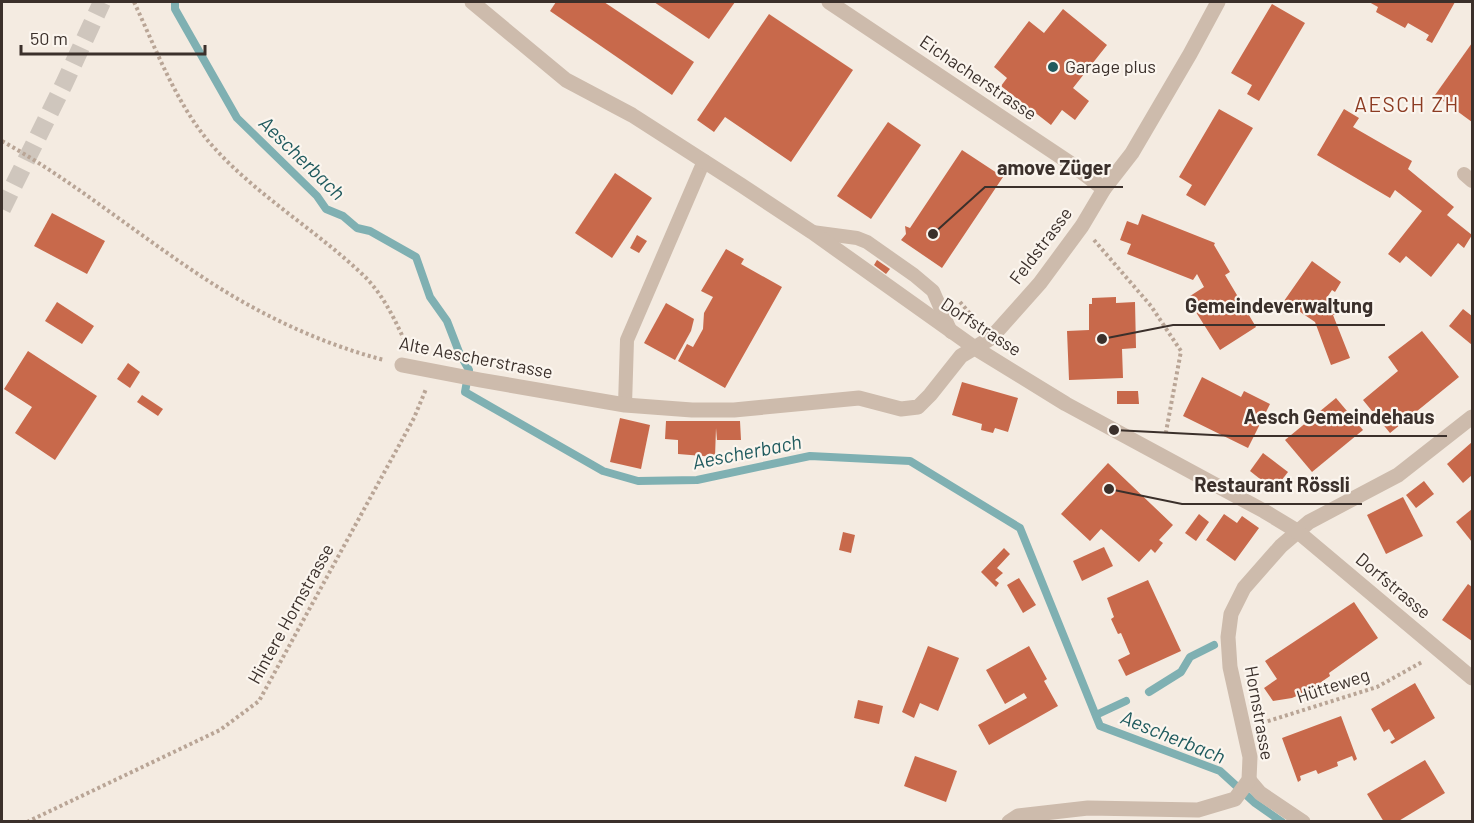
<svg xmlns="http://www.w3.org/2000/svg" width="1474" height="823" viewBox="0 0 1474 823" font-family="Barlow,sans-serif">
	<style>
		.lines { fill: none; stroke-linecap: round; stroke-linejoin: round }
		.stream { stroke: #7fb0b2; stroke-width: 8 }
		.building { fill: #c8694b }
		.motorway-tunnel { stroke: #cfc6bd; stroke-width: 18; stroke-dasharray: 18 9; stroke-linecap: butt }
		.path { stroke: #b9a596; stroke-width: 4; stroke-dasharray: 3 3; stroke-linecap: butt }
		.service { stroke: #cdbbac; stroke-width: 14 }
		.minor { stroke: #cdbbac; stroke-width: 15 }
		.tertiary { stroke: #cdbbac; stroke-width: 15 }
		.poi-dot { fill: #1f5a5e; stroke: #fbf5ee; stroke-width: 2 }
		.labels { text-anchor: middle; stroke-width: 4.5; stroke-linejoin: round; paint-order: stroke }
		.poi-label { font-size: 18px; fill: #3b302b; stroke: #fbf5ee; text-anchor: start }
		.street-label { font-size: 18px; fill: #3b302b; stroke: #fbf5ee }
		.water-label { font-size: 20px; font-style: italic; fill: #1f5a5e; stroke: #fbf5ee }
		.quarter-label { font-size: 21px; letter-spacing: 1.5px; fill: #8c3b22; stroke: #fbf5ee }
		.leader { fill: none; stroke: #3b302b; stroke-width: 2 }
		.callout-dot { fill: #3b302b; stroke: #fbf5ee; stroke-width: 2 }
		.callout-label { font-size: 20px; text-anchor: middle; font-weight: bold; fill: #3b302b; stroke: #fbf5ee; stroke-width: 4.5; stroke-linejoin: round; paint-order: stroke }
	</style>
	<rect width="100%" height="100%" fill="#f4ebe1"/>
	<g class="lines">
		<!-- stream -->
		<g class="stream">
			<polyline points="175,2 175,9 237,118 317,196 326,209 343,216 357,228 370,231 416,257 430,297 447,321 459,352 469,370 465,392 603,471 638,481 697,480 810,456 910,461 1020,528 1100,726 1220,771 1255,803 1282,822"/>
			<polyline points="1149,692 1181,672 1190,657 1214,645"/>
			<polyline points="1096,715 1126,701"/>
		</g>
	</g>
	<!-- building -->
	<g class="building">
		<polygon points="556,2 604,2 694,62 672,95 550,11"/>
		<polygon points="654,2 735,2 709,39"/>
		<polygon points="1369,2 1455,2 1432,43 1426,40 1429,35 1408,23 1405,28 1376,12 1378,7"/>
		<polygon points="1272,4 1305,23 1259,101 1247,94 1252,85 1231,73"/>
		<polygon points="1063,9 1107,45 1073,88 1089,101 1075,120 1062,110 1051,125 1001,86 1007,78 994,67 1029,21 1044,33"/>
		<polygon points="769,14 853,70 791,162 725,117 714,132 697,120"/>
		<polygon points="1472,43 1472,122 1435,95"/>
		<polygon points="1219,109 1253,128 1205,206 1186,195 1192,185 1179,177"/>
		<polygon points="1344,109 1359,118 1353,127 1412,161 1408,169 1454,207 1447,215 1472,235 1464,248 1458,243 1431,277 1406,256 1400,263 1388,254 1422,211 1395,190 1390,198 1317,155"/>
		<polygon points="888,122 921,145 871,219 837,196"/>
		<polygon points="962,150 1003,177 942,268 901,240 906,234 905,226 910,228"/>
		<polygon points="615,173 652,198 612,258 575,233"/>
		<polygon points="52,213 105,241 87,274 34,246"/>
		<polygon points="1142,214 1215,243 1214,245 1230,272 1225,275 1256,327 1220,350 1187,298 1204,287 1197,274 1193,280 1127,254 1131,244 1120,240 1127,221 1138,225"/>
		<polygon points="637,235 647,241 639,253 630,248"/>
		<polygon points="726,249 744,259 741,264 782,287 725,388 678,361 687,344 693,347 703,329 704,313 713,297 701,291"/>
		<polygon points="877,260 890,269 886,274 874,265"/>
		<polygon points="1312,261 1341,282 1335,292 1332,290 1328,296 1335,301 1339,313 1333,315 1350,358 1331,365 1315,322 1284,301"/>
		<polygon points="1116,297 1116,303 1135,302 1136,348 1122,349 1123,378 1069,380 1067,331 1089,330 1089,304 1092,304 1092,298"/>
		<polygon points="57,302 94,326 82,344 45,321"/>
		<polygon points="666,303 694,319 691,331 675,360 644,343"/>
		<polygon points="1463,309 1472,316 1472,345 1449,326"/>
		<polygon points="1422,331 1459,377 1390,433 1363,400 1398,371 1388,357"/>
		<polygon points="28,351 97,396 55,460 15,433 32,407 4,389"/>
		<polygon points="128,363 140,372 130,388 117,379"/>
		<polygon points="1202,377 1241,397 1244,391 1270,404 1248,448 1183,416"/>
		<polygon points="962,382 1018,398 1008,432 995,428 993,433 981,430 982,424 952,415"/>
		<polygon points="1117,391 1138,391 1139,404 1117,404"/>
		<polygon points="142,395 163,409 158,416 137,402"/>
		<polygon points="1336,398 1363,430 1312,472 1285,440"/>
		<polygon points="620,418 650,425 641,469 610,462"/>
		<polygon points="666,421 740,421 741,440 717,440 716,428 715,457 678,454 678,440 665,439"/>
		<polygon points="1472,442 1472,475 1463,483 1447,464"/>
		<polygon points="1263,453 1288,472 1274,490 1250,471"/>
		<polygon points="1108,463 1173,525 1159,540 1163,543 1155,553 1151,549 1139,562 1101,529 1090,541 1061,514"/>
		<polygon points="1424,481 1434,494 1416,508 1406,495"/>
		<polygon points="1403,497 1423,536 1386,554 1367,515"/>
		<polygon points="1472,509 1472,542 1456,522"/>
		<polygon points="1199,514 1209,522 1196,541 1185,533"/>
		<polygon points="1224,514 1237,523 1242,516 1259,528 1235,561 1206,540"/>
		<polygon points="843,532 855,535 851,553 839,550"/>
		<polygon points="1104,547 1113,566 1082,581 1073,561"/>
		<polygon points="1004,548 1010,554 997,568 1003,573 995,580 999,583 996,587 981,572"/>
		<polygon points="1019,578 1036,605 1023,613 1007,585"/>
		<polygon points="1148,580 1181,651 1126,676 1118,660 1130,654 1121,633 1118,634 1117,632 1111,619 1114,617 1107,598"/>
		<polygon points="1468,584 1472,587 1472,641 1442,620"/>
		<polygon points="1354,602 1378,638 1329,673 1330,676 1308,691 1292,698 1273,701 1264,688 1277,679 1265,661"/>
		<polygon points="928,646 959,658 938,711 920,703 914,718 902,712"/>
		<polygon points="1029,646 1047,679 1044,681 1058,706 989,745 978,725 1027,698 1024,693 1005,704 986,670"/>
		<polygon points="1415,683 1435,718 1392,744 1390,742 1395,739 1389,729 1384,732 1371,709"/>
		<polygon points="858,700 883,706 879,724 854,718"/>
		<polygon points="1341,716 1357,759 1354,761 1352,756 1337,762 1338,766 1318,774 1316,770 1300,776 1301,780 1298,782 1282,738"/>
		<polygon points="915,756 957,771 946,802 904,786"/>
		<polygon points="1425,760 1445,793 1397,822 1384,822 1367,794"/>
	</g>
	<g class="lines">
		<!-- motorway-tunnel -->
		<polyline class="motorway-tunnel" points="2,209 64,84 102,2"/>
		<!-- path -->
		<g class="path">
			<path d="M134,2C156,49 175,101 209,142C253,193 312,227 361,273C383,293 395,320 407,346"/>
			<path d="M2,141C75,182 139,236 210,282C263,316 322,344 384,360"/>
			<polyline points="1094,240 1151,306 1181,351 1166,432"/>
			<polyline points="960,302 979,324"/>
			<polyline points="1262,723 1377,687 1422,662"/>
			<polyline points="27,822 220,730 259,701 414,418 426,389"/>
		</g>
		<!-- service -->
		<g class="service">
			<polyline points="1464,174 1472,181"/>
			<polyline points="812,232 857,238 867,242 914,275 933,291 951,332"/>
			<polyline points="625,405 627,340 704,161"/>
		</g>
		<!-- minor -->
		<g class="minor">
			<polyline points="829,2 1070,163 1104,189"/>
			<polyline points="402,365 480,380 625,405 692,410 734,410 859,398 901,409 918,407 930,395 961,356 991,338 1040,283 1082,226 1104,189 1132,153 1190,54 1218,2"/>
			<polyline points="1249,780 1260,793 1303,822"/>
			<polyline points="1009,822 1018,816 1088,808 1198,810 1235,799 1249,780 1250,757 1230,667 1228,637 1231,614 1244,588 1281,546 1309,522 1398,475 1472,417"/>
		</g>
		<!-- tertiary -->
		<polyline class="tertiary" points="472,2 566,80 632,115 741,185 812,232 975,348 1066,404 1264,511 1297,531 1472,678"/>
	</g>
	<!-- markers -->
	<circle class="poi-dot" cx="1053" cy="67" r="6"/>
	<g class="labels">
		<!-- poi labels -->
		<g class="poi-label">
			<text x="1065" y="73">Garage plus</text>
		</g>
		<!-- street labels -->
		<g class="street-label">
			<text transform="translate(978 78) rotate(34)" y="6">Eichacherstrasse</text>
			<text transform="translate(1041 246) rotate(-53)" y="6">Feldstrasse</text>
			<text transform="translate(981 327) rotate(33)" y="6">Dorfstrasse</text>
			<text transform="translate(476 358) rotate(11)" y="6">Alte Aescherstrasse</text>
			<text transform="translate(1393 586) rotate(40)" y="6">Dorfstrasse</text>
			<text transform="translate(291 614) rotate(-61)" y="6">Hintere Hornstrasse</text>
			<text transform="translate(1333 686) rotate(-18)" y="6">Hütteweg</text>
			<text transform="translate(1259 713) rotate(80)" y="6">Hornstrasse</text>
		</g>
		<!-- water labels -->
		<g class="water-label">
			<text transform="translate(302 158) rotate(44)" y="7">Aescherbach</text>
			<text transform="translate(747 452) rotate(-11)" y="7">Aescherbach</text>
			<text transform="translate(1173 737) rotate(22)" y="7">Aescherbach</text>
		</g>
		<!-- quarter labels -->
		<g class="quarter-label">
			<text x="1407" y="112">AESCH ZH</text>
		</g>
	</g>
	<!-- callouts -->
	<path class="leader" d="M933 234L985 187H1123M1102 339L1173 325H1385M1114 430L1232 436H1447M1109 489L1182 504H1362"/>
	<g class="callout-dot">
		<circle cx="933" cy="234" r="6"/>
		<circle cx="1102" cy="339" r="6"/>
		<circle cx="1114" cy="430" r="6"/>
		<circle cx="1109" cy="489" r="6"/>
	</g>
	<g class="callout-label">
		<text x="1054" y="175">amove Züger</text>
		<text x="1279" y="313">Gemeindeverwaltung</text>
		<text x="1339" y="424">Aesch Gemeindehaus</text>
		<text x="1272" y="492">Restaurant Rössli</text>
	</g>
	<!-- border -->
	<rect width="1474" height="823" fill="none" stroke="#3b302b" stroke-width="6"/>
	<!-- scale -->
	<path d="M21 45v9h184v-9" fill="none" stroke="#3b302b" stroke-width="3"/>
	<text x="30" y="45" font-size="18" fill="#3b302b" stroke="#fbf5ee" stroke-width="4.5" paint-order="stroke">50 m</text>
</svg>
